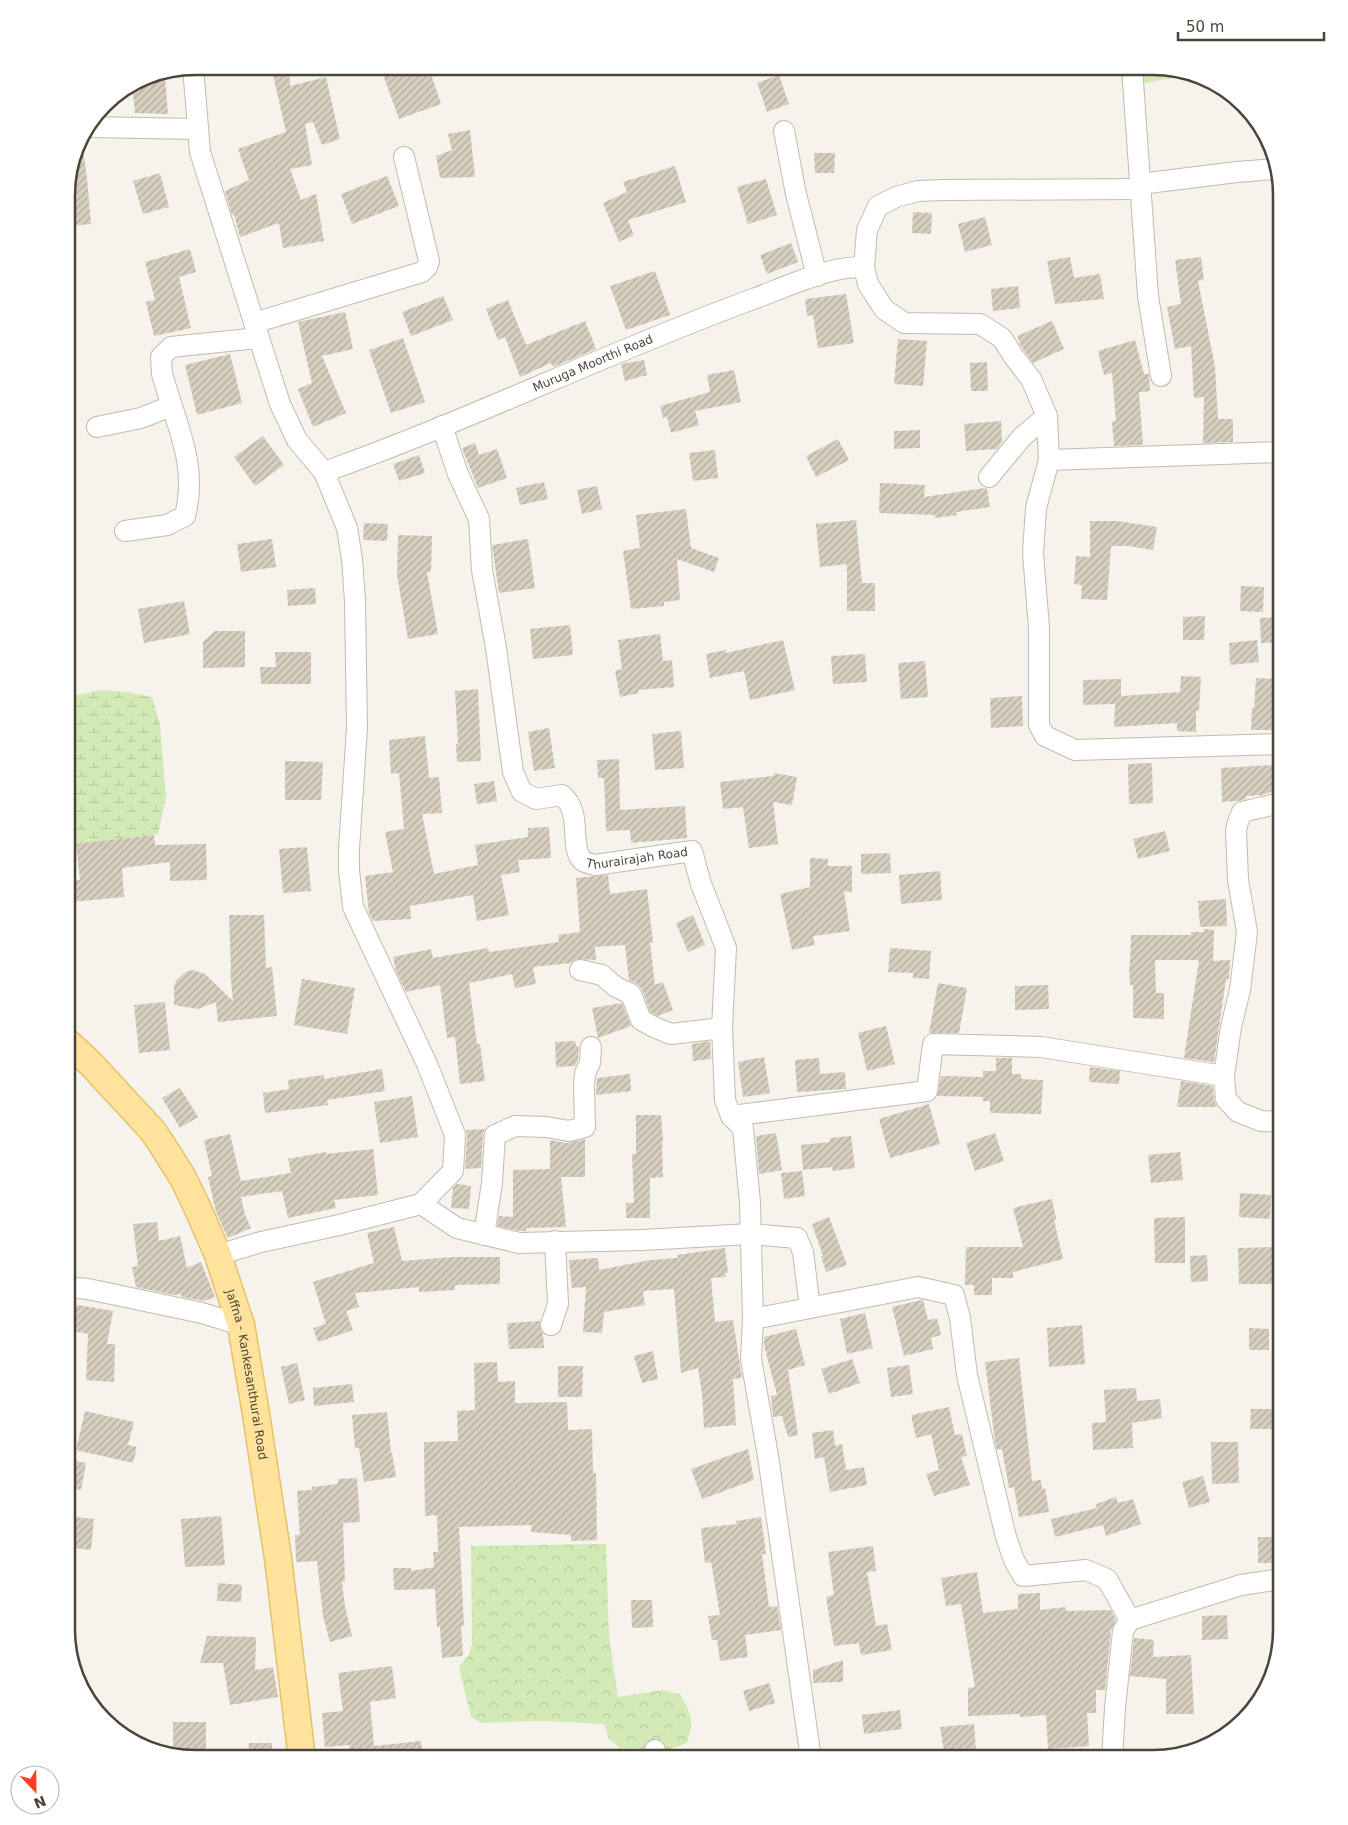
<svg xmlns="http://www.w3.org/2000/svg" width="1348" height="1825" viewBox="0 0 1348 1825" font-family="'DejaVu Sans',sans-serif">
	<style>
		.grass { fill: #d2eab5 }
		.forest { fill: url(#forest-crowns) }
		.wetland { fill: url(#wetland-marsh) }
		.building { fill: url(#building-hatch) }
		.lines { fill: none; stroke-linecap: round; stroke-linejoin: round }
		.minor-casing { stroke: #c2bbae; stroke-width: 22 }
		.major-casing { stroke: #e6c16a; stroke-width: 29 }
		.minor { stroke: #fff; stroke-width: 20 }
		.major { stroke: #ffe39c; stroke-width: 26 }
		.labels { text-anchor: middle; stroke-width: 4; stroke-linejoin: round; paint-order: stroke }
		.street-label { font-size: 12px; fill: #4b4439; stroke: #fff }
		.rim { fill: none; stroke: #4b4439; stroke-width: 2.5 }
	</style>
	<defs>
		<pattern id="forest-crowns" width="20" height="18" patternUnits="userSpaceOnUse" patternTransform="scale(1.25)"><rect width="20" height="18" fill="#d2eab5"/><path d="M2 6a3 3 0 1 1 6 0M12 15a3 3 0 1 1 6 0" fill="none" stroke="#b6ca9c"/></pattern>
		<pattern id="wetland-marsh" width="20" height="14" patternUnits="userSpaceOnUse" patternTransform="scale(1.25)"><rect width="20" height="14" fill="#d2eab5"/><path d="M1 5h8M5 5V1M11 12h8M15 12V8" fill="none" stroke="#b6ca9c"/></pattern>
		<pattern id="building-hatch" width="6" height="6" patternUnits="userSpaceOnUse" patternTransform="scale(1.25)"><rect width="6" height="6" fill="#d8cfc1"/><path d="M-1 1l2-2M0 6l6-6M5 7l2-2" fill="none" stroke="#b1aa9e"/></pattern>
	</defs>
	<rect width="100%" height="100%" fill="#f6f3ec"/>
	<!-- grass -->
	<polygon class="grass" points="1132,67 1161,67 1189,75 1134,85"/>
	<!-- forest -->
	<path class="forest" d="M606,1544L609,1636L618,1697L663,1690L680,1694C692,1714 694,1722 687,1743L670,1749L620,1748L609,1739L604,1724L542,1721L481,1723L471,1717L459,1667L468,1656L472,1644L471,1546Z"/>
	<!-- wetland -->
	<polygon class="wetland" points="101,690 128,692 152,697 160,724 166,798 158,834 66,847 66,697"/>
	<!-- building -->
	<g class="building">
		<polygon points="271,66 289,66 290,86 326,77 340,139 322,145 313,122 305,124 312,165 290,169 301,200 316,194 324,241 283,248 279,223 240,237 234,214 232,215 225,191 249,180 238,149 286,132"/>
		<polygon points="430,71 441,104 399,119 382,72"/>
		<polygon points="779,75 789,104 767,112 757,83"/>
		<polygon points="165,77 168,114 135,113 132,84 141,79"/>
		<polygon points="470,130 475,177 440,178 436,156 452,150 448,134"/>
		<polygon points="81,136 87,178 91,224 70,226 67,185"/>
		<polygon points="814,153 835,153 834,173 815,173"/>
		<polygon points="675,166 686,202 628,220 634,235 619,242 603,203 627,192 623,182"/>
		<polygon points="160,173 169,207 143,214 133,181"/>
		<polygon points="387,176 399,206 352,224 341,194"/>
		<polygon points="766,179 777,215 748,224 737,187"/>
		<polygon points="913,212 932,213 931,234 912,233"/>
		<polygon points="985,217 992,245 965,252 958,224"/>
		<polygon points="791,243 798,262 767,274 760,255"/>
		<polygon points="190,249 196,272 179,277 191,328 154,336 146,302 155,300 145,262"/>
		<polygon points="1070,257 1074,278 1100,274 1104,299 1055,304 1047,261"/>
		<polygon points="1201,257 1204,280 1198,281 1215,367 1218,419 1233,419 1233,442 1203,443 1204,397 1194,398 1191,346 1175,349 1167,307 1181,304 1175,260"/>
		<polygon points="655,271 670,315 626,330 610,286"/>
		<polygon points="1018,286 1020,308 993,311 991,289"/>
		<polygon points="846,294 854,343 818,348 813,315 807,316 805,299"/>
		<polygon points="443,296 453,320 411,336 402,312"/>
		<polygon points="508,300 526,345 585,321 596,349 553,367 551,363 520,377 505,337 498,340 486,309"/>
		<polygon points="345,312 353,349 322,356 346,413 313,427 298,389 312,383 298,322"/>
		<polygon points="1052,321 1064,349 1033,363 1021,346 1017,336"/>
		<polygon points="403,338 425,402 391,413 369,350"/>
		<polygon points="898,339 927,341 923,386 894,384"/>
		<polygon points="1135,340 1144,374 1149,374 1150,391 1139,392 1143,445 1114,446 1112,422 1116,421 1112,373 1104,375 1098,351"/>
		<polygon points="230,354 242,403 197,415 185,365"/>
		<polygon points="644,360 647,375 625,381 621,364"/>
		<polygon points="987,362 988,391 971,391 970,363"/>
		<polygon points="734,370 741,402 695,411 699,425 671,433 667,417 663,418 660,406 710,392 707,375"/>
		<polygon points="1001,421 1002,442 997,449 966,451 964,424"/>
		<polygon points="920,430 920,448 894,449 894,431"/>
		<polygon points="263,436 284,465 255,486 234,457"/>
		<polygon points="838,439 849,460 816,477 806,456"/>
		<polygon points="475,443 479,455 497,449 507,478 478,488 462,448"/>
		<polygon points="715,450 718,478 693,481 689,453"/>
		<polygon points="419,455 425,473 399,481 393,464"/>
		<polygon points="544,482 548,499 520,505 516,488"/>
		<polygon points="880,483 925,485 924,497 985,488 987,489 990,507 956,512 957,515 935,518 935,515 879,513"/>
		<polygon points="597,486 602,509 582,514 577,490"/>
		<polygon points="686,509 691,548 719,558 714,572 677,559 680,600 664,602 664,606 631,609 623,551 640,548 636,515"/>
		<polygon points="856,520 862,583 875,583 875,611 847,611 847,564 820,567 816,524"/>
		<polygon points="1090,521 1117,521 1157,527 1153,550 1129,546 1111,546 1107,600 1081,599 1082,585 1074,584 1076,556 1090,557"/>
		<polygon points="364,523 388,524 387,541 363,540"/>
		<polygon points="398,535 432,536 431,572 427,572 438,634 408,639 397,575"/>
		<polygon points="272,539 276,567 241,572 237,544"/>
		<polygon points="528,539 535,588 499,593 492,545"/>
		<polygon points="1241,586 1264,587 1263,612 1240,611"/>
		<polygon points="315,588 316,604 288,606 287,590"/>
		<polygon points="184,601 190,634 144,643 138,609"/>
		<polygon points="1205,616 1204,640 1183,640 1183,617"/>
		<polygon points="1282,617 1282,642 1261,643 1260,618"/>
		<polygon points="570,625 573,655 533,659 530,629"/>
		<polygon points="215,631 245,631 245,667 203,668 203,642"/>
		<polygon points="660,634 663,661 672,660 674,687 638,690 639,693 620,697 615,671 622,669 618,640"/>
		<polygon points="783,640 795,690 750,700 744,671 710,678 706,654 726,650 726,653"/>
		<polygon points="1257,640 1259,662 1230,665 1229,643"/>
		<polygon points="275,652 311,652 311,684 261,684 260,667 276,667"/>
		<polygon points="865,654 867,682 833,684 831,656"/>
		<polygon points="925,661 928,697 901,699 898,663"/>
		<polygon points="1181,676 1201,677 1199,711 1196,711 1196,732 1177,731 1177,723 1114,727 1115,704 1083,705 1083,680 1121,679 1121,696 1180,692"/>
		<polygon points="1256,678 1274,679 1272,730 1251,730 1252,708 1254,708"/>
		<polygon points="478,689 481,761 457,762 456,744 458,744 455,691"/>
		<polygon points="1022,696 1023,726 991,728 990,698"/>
		<polygon points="549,728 555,768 534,771 528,732"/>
		<polygon points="681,731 684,768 655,770 652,734"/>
		<polygon points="425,736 429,778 439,777 442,813 422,814 434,874 478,865 475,845 528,837 528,828 549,827 551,858 518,860 520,872 501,875 509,915 477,921 473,895 410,906 411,919 373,921 369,913 365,876 393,872 385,832 404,829 399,773 391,774 389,740"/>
		<polygon points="619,759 620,810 685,806 687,838 631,843 630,830 606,831 604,778 598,778 597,760"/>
		<polygon points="285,761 323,762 321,800 285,800"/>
		<polygon points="1152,763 1153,803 1129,804 1128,764"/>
		<polygon points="1272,765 1273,791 1263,795 1246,796 1246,799 1238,801 1222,802 1221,768"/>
		<polygon points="774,773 797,777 792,805 773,802 778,844 749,848 743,807 723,809 720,782 774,776"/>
		<polygon points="494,781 497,801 477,804 474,784"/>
		<polygon points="1165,831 1170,851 1138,859 1133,839"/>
		<polygon points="154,835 155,845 206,844 207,880 170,881 170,862 122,868 124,897 71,902 69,881 80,880 76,844"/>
		<polygon points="307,847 311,891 283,893 279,849"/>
		<polygon points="890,853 891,873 861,874 861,854"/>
		<polygon points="810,858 828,859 828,866 852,866 852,892 844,891 850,931 813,936 815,945 792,950 780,894 810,887"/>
		<polygon points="940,871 942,900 901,904 899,875"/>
		<polygon points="608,875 610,894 647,889 653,943 650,943 655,985 663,982 673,1010 658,1016 650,1012 642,989 636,983 629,980 625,945 595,947 596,960 577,959 571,963 533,967 536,984 515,988 512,974 469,983 477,1044 480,1044 485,1081 460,1084 455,1037 447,1038 440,985 406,992 396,971 393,957 431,949 433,958 488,948 489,952 559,942 558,935 580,932 576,878"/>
		<polygon points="1226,899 1227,926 1200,927 1198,901"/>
		<polygon points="229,915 264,915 266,968 272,967 277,1016 218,1022 216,1002 198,1009 174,1005 174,986 177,979 187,971 193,970 205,974 233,1001 230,971 231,971"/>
		<polygon points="693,915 705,945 688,952 676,923"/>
		<polygon points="1204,929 1214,930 1213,961 1230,960 1229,979 1226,979 1214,1062 1184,1058 1199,960 1155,960 1156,993 1164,993 1164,1019 1133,1018 1133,985 1130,985 1129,965 1130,965 1131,935 1191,935 1191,932 1204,932"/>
		<polygon points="890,948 931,951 929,979 913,978 913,973 888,972"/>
		<polygon points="302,979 355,988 347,1034 294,1025"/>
		<polygon points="938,983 967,988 959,1033 929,1033"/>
		<polygon points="1048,985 1049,1009 1015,1010 1015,986"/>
		<polygon points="165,1002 170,1050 139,1053 134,1005"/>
		<polygon points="622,1003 631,1026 598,1038 592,1008"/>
		<polygon points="886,1026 895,1064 867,1071 858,1033"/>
		<polygon points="575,1041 576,1046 579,1046 578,1060 575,1066 556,1067 555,1042"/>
		<polygon points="710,1041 711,1059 693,1061 692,1044"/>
		<polygon points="764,1057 770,1093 743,1097 738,1062"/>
		<polygon points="819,1058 820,1074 845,1072 846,1089 797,1092 795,1060"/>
		<polygon points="996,1058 1012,1058 1012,1074 1021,1074 1021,1079 1043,1080 1041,1114 990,1113 990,1101 983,1101 983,1097 937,1096 941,1076 983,1077 983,1071 996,1071"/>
		<polygon points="1090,1067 1120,1071 1119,1084 1089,1082"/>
		<polygon points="382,1069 385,1091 327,1100 328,1105 265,1113 263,1093 289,1089 288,1080 324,1075 324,1079"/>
		<polygon points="630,1074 631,1091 596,1095 597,1078"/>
		<polygon points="1181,1081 1213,1086 1214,1100 1217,1107 1177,1107"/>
		<polygon points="180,1088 198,1117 180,1128 162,1098"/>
		<polygon points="412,1096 418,1137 380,1143 374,1102"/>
		<polygon points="929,1104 940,1144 890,1158 879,1119"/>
		<polygon points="636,1115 661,1115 663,1141 662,1141 663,1177 650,1178 650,1218 626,1218 626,1203 634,1203 632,1154 636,1154"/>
		<polygon points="485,1129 483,1134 481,1168 465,1169 467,1136 466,1130"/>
		<polygon points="776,1133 782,1170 759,1174 756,1136"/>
		<polygon points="995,1133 1004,1161 975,1171 966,1143"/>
		<polygon points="230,1134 241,1181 291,1173 288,1159 326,1152 326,1154 373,1149 378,1195 334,1200 336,1208 288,1218 282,1191 241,1197 245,1215 251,1228 228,1238 216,1212 208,1177 212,1176 204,1140"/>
		<polygon points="851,1136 855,1168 833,1171 832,1167 803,1170 801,1145 830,1142 830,1138"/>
		<polygon points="585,1139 585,1177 561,1177 566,1227 526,1228 526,1231 520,1231 497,1226 499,1216 513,1217 513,1170 550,1169 550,1140 567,1143"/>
		<polygon points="1180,1152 1183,1180 1151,1183 1148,1155"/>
		<polygon points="802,1171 805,1196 784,1199 781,1173"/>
		<polygon points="457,1184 471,1186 469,1209 451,1208 453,1188"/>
		<polygon points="1240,1193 1271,1195 1270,1219 1239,1217"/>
		<polygon points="1052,1199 1056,1219 1054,1220 1063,1259 1013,1272 1013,1278 992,1278 992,1295 974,1295 974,1285 965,1285 966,1247 1023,1247 1013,1208"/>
		<polygon points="829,1217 847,1265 826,1272 821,1256 823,1256 812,1224"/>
		<polygon points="1185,1217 1185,1263 1155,1263 1154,1218"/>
		<polygon points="157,1222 159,1241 180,1236 187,1268 201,1262 215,1297 204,1301 182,1297 181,1294 174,1295 136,1287 132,1267 138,1266 133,1224"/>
		<polygon points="394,1227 402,1261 453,1257 500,1257 500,1284 455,1285 455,1290 419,1292 419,1287 355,1293 359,1307 346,1311 353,1330 318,1342 313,1328 326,1324 313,1282 374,1263 367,1233"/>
		<polygon points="1275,1247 1275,1284 1239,1284 1238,1248"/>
		<polygon points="725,1248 728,1273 725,1273 726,1277 711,1278 715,1322 733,1320 742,1378 733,1379 736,1425 704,1428 702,1394 698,1368 681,1373 674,1289 643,1291 645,1305 604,1312 602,1333 583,1332 586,1287 572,1288 569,1260 598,1258 599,1270 650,1260 678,1258 677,1255"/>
		<polygon points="1207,1255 1208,1281 1191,1282 1190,1256"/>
		<polygon points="921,1300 923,1300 928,1320 937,1318 941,1335 931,1338 933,1349 904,1356 892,1307"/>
		<polygon points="72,1304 113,1311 107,1344 115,1344 114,1382 86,1380 88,1334 68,1330"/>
		<polygon points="865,1313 873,1348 847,1354 840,1319"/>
		<polygon points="540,1321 540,1328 543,1334 544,1348 509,1349 507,1323"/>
		<polygon points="1082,1325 1085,1364 1049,1367 1047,1328"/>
		<polygon points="1249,1328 1269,1329 1269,1350 1249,1350"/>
		<polygon points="796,1329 805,1365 788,1370 798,1435 788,1437 782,1416 773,1417 771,1396 777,1395 764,1345 764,1337"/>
		<polygon points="653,1351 658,1379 642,1383 634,1356"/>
		<polygon points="1019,1358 1032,1481 1041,1480 1042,1489 1045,1488 1049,1512 1019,1517 1014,1487 1009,1488 1002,1449 997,1450 995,1441 985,1362"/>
		<polygon points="852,1359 860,1383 829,1394 821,1369"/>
		<polygon points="497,1362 498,1382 515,1381 515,1403 567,1402 568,1430 592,1429 593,1473 596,1473 597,1540 571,1541 571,1535 531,1532 532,1525 459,1527 464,1626 461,1626 463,1656 442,1658 440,1627 437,1627 435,1589 394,1590 393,1568 411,1568 411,1571 434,1567 433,1552 438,1552 437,1515 425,1516 424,1442 458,1441 457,1411 475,1410 474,1363"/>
		<polygon points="297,1363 305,1400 289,1404 281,1367"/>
		<polygon points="909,1365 913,1394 891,1397 887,1368"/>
		<polygon points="558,1366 583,1366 582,1397 558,1397"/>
		<polygon points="352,1384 354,1402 314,1406 313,1388"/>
		<polygon points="1136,1388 1137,1401 1160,1399 1162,1418 1132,1423 1133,1448 1093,1450 1092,1423 1106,1422 1104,1390"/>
		<polygon points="949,1407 955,1435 962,1434 967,1456 961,1457 970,1485 934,1496 926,1474 939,1470 931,1434 916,1438 911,1415"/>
		<polygon points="1251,1409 1274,1409 1273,1429 1250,1429"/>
		<polygon points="85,1411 134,1422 128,1445 137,1447 133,1463 76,1450"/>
		<polygon points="387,1412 391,1453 392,1453 396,1477 364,1482 359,1448 355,1448 352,1415"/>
		<polygon points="833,1430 835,1446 842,1444 846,1470 864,1467 867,1485 830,1492 824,1457 815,1459 812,1433"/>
		<polygon points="1211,1442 1238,1442 1239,1483 1212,1484"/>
		<polygon points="748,1449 754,1480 702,1499 691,1469"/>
		<polygon points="66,1459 86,1463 81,1490 66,1487"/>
		<polygon points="1203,1476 1210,1502 1189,1508 1182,1482"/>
		<polygon points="357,1478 360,1522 343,1523 345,1582 342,1582 345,1606 352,1636 330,1642 323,1616 317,1561 296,1562 295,1535 300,1535 297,1491 312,1490 312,1487 338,1484 338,1479"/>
		<polygon points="1116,1497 1118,1503 1133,1499 1141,1524 1106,1536 1103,1525 1055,1537 1051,1519 1097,1508 1096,1504"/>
		<polygon points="66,1516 94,1519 91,1550 66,1547"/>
		<polygon points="221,1516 225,1565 185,1567 181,1519"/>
		<polygon points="761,1517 766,1554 762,1554 769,1607 777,1606 781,1630 745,1635 748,1657 720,1661 717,1640 712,1640 708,1616 720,1615 711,1562 705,1563 701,1528 737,1524 736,1521"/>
		<rect x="1258" y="1537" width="18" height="26"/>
		<polygon points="873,1546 876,1571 867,1572 876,1626 887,1624 892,1650 861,1655 859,1643 834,1646 826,1597 834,1595 828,1552"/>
		<polygon points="977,1572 983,1613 1018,1609 1018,1594 1040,1593 1040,1610 1066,1607 1066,1611 1111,1610 1116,1620 1111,1630 1105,1690 1096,1690 1096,1713 1087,1713 1089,1746 1048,1749 1046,1715 1020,1717 1020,1714 968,1716 968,1688 975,1687 961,1604 946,1606 941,1578"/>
		<polygon points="218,1583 242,1585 241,1602 217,1601"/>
		<polygon points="631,1600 652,1600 653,1627 632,1628"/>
		<polygon points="1227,1615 1228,1639 1202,1640 1202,1616"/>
		<polygon points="207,1636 256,1637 255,1670 273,1667 278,1697 230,1705 223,1663 200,1663"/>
		<polygon points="1134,1638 1154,1640 1153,1657 1191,1655 1194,1714 1166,1714 1166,1679 1130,1676"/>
		<polygon points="843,1660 843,1682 813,1683 813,1670"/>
		<polygon points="392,1666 396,1698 370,1702 374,1746 421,1741 423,1759 351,1759 349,1745 325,1747 322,1713 343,1711 338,1673"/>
		<polygon points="769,1683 775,1703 749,1711 743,1691"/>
		<polygon points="900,1710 902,1729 864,1734 862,1715"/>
		<rect x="173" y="1722" width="33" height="30"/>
		<polygon points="974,1724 976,1753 945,1759 940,1727"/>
		<polygon points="249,1743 272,1743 272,1759 248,1758"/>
	</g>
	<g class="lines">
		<defs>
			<g id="minor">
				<polyline points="193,67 200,152 280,404 297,440 324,472 347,528 352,559 355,601 357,728 349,849 349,870 353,907 427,1064 455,1135 453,1171 421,1204 339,1225 261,1242 218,1255"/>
				<polyline points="1132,67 1148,296 1161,376"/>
				<polyline points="88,127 198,129"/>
				<polyline points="784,131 796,194 817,276"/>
				<polyline points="1140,184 1237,172 1275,169"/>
				<polyline points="1141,189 944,190 918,191 896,197 878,206 867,230 864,268 868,284 884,309 904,323 980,324 1002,338 1014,357 1031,379 1047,416 1049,460 1036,508 1033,553 1039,628 1039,725 1045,736 1075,750 1282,744"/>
				<polyline points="254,323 422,272 427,267 429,261 404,157"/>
				<path id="s1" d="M442,426L458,474L479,519L482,570L496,648L513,772L522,792L536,799L562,795C584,814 568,848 583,861C586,863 591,864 595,865L692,851L701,884L726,948L722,1028L725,1100L731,1116"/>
				<polyline points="97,427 141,418 166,408 170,400 162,374 161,357 171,347 259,338"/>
				<polyline points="1049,460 1282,452"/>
				<path id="s2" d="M324,472C471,420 610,351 756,298C783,288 837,263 864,268"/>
				<polyline points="989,477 1022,437 1047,416"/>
				<path d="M125,531L167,525L185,516C196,474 183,440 170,400"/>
				<polyline points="580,970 602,975 616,987 631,994 641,1020 654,1027 671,1034 722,1028"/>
				<polyline points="1282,1122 1261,1121 1238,1112 1226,1099 1224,1076 1231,1027 1240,990 1247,932 1238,880 1236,830 1238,822 1242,812 1276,804 1282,800"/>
				<polyline points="421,1204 457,1228 519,1243 642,1240 750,1234 797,1238 803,1252 810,1308"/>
				<polyline points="484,1235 492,1183 495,1135 515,1126 546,1127 569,1131 585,1127 584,1086 585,1073 590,1063 591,1047"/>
				<polyline points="66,1287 88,1289 202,1313 241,1325"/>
				<polyline points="753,1319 750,1203 743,1128 731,1116 927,1091 933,1044 1041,1047 1224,1076"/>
				<polyline points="551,1325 558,1304 555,1241"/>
				<polyline points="655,1750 656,1759"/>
				<polyline points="811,1759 768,1456 751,1359 753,1319 918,1287 954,1295 960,1318 967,1375 1006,1537 1014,1560 1023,1576 1086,1570 1107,1579 1130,1620"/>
				<polyline points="1112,1759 1115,1708 1123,1631 1130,1620 1241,1585 1282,1579"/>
			</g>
			<g id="major">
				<path id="s3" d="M66,1041L90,1063L152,1130L161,1143L183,1178L197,1207L218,1255L230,1292L241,1325L256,1414L278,1558L302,1759"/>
			</g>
		</defs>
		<!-- minor casing -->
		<use href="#minor" class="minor-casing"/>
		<!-- major casing -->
		<use href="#major" class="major-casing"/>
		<!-- minor -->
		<use href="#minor" class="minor"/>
		<!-- major -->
		<use href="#major" class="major"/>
	</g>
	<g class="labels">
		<!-- street labels -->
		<g class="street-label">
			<text dy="4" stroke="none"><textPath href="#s2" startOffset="290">Muruga Moorthi Road</textPath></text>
			<text dy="4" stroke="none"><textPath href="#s1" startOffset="546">Thurairajah Road</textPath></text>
			<text dy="4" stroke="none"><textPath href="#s3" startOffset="389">Jaffna - Kankesanthurai Road</textPath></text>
		</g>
	</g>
	<!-- crop -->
	<path d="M0 0H1348V1825H0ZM195 75H1153A120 120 0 0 1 1273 195V1630A120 120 0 0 1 1153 1750H195A120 120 0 0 1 75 1630V195A120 120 0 0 1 195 75Z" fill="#fff" fill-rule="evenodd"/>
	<path class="rim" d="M195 75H1153A120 120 0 0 1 1273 195V1630A120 120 0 0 1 1153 1750H195A120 120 0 0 1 75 1630V195A120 120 0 0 1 195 75Z"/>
	<!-- north arrow -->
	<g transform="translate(35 1790) rotate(158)"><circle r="24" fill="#ffffff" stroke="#b7b4b0"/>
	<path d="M0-4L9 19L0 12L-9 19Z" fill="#fc3f1d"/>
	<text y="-8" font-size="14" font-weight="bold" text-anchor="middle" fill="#4b4439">N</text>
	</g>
	<!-- scale -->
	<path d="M1178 32v8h146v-8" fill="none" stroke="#4b4439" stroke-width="2.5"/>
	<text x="1186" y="32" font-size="15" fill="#4b4439" stroke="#ffffff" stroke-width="4" paint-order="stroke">50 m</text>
</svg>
